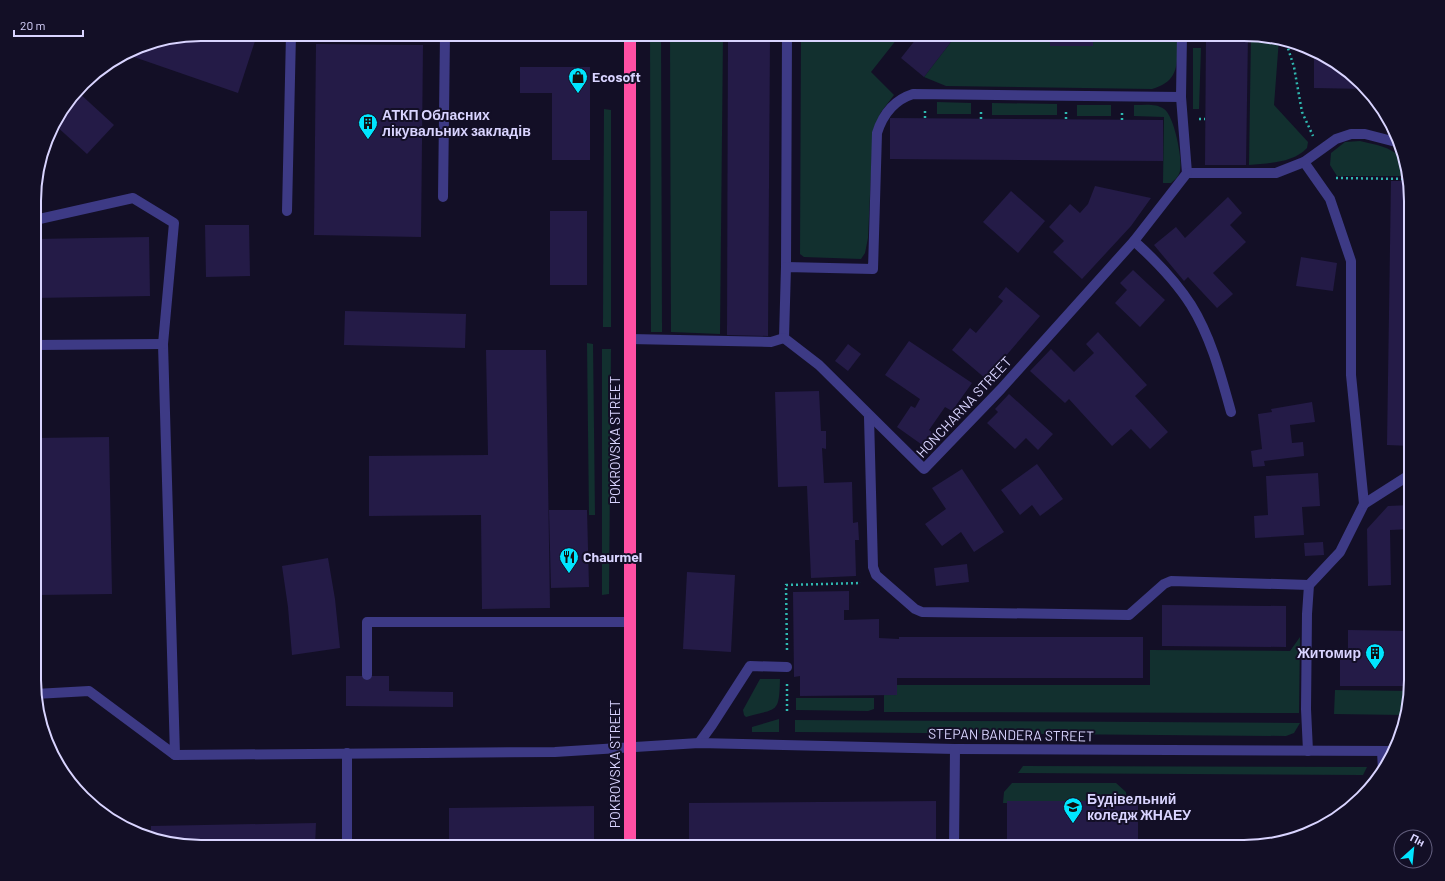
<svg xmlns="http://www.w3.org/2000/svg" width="1445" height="881" viewBox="0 0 1445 881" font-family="Barlow,sans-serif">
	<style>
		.green { fill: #12302f }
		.building { fill: #241b47 }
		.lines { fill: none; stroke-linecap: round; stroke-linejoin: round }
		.path { stroke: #2fb8b0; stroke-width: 2.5; stroke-dasharray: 2 3; stroke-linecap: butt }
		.minor { stroke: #3d3a85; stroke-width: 10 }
		.highway { stroke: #ff4fa3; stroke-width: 12 }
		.labels { text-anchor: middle; stroke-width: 4; stroke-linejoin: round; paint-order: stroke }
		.poi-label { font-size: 14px; font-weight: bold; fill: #d9d4ff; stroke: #130f26; text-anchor: start }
		.street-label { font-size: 14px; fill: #d9d4ff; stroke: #130f26 }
		.rim { fill: none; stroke: #d9d4ff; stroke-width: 2 }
	</style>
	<rect width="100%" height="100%" fill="#130f26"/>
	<!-- green -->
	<g class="green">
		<polygon points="650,34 661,34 662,332 651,332"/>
		<polygon points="670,34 723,34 720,334 671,332"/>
		<polygon points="801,34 895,34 897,39 871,72 894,95 881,112 873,130 868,238 865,253 861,259 804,257 800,254"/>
		<path d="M957,34H1177C1177,59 1182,81 1152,89L946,86L924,77Z"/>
		<path d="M1251,35L1279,39L1274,105L1308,142L1307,148C1293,163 1269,163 1249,165Z"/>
		<polygon points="1193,48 1201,48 1199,109 1193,109"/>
		<polygon points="937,102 971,103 971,114 937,114"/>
		<polygon points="992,103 1057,104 1057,115 992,115"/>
		<rect x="1077" y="105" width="34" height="11"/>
		<path d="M1134,105C1144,105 1156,103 1164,109C1174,115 1183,160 1180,171C1179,176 1175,180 1171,183H1163L1164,117L1134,116Z"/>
		<polygon points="604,109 611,110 611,327 603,327"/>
		<path d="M1360,141C1373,144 1392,147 1401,158C1404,162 1405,171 1407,176H1337L1330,165L1331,153L1345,142Z"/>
		<polygon points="587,343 593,344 595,515 589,515"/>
		<polygon points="602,349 611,349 609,594 602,595"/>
		<polygon points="1300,637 1299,713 884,712 884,685 1150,685 1150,650 1290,651"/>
		<path d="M760,679H780C779,714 778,708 746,717L744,715L743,710Z"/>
		<polygon points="1335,690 1411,691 1403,715 1334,714"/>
		<polygon points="796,698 874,698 874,709 868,711 796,710"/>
		<polygon points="779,719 779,732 752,732 752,727"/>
		<polygon points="795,720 1300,723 1294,733 1286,736 795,732"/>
		<polygon points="1023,766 1367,767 1363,775 1018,773"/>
		<polygon points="1012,783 1116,783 1126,792 1127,804 1003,803 1004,792"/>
	</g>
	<!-- building -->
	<g class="building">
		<polygon points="201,34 235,34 255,41 238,93 134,57 138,47"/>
		<polygon points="728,34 770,34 768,336 727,335"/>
		<polygon points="920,34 957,34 924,77 901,58"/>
		<rect x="1050" y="34" width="43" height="12"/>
		<polygon points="1206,34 1248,34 1246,165 1205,165"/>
		<polygon points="316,44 423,45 421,237 314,235"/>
		<polygon points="1314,51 1328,56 1362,83 1367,89 1314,88"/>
		<polygon points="520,67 590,67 590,160 552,160 552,93 520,93"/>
		<polygon points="78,92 114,125 87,154 54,124"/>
		<polygon points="890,118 1163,120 1163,161 890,159"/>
		<polygon points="1391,181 1408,181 1411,190 1411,446 1387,445"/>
		<polygon points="1095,186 1151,198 1131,226 1082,279 1053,252 1064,241 1049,227 1070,204 1080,213 1088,204"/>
		<polygon points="1011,191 1045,221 1018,253 983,222"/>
		<polygon points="1228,197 1242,213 1230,225 1246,242 1213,273 1233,294 1217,308 1188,277 1184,281 1154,245 1176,227 1185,238"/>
		<rect x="550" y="211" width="37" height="74"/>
		<polygon points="205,225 249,225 250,276 206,277"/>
		<polygon points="149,237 150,296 35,298 35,239"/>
		<polygon points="1301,257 1337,263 1333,291 1296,286"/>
		<polygon points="1133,270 1165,300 1140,327 1115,303 1127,290 1120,283"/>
		<polygon points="1006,287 1040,316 986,379 952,350 970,328 976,333 1003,301 998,297"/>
		<polygon points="345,311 466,314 465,348 344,345"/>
		<polygon points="1098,332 1147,385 1135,396 1168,432 1150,449 1131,429 1112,446 1069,399 1065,403 1030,371 1051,349 1074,372 1094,353 1086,344"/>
		<polygon points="909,341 972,383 952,411 945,407 929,430 937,436 928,449 897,427 911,406 915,408 920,399 885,375"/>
		<polygon points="848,344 861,354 848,371 835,361"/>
		<polygon points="486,350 546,350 550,608 482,609 481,515 369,516 369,456 488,455"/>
		<polygon points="819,391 821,431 826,431 826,449 822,448 824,483 852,482 853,523 858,522 859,540 855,540 856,576 811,578 807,486 778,487 775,392"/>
		<polygon points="1009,394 1053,434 1038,450 1026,438 1015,449 987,423 998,412 995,409"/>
		<polygon points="1312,402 1315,422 1290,425 1292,443 1303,442 1304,456 1264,461 1265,466 1253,467 1251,451 1262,449 1258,414 1272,412 1271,409"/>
		<polygon points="109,437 112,594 38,595 38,639 35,639 35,438"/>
		<polygon points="1037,464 1063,499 1040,516 1032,505 1020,515 1001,490"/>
		<polygon points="962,469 1004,532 974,552 961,532 942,546 925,524 946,509 932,488"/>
		<polygon points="1318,473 1320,506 1302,507 1304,535 1255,538 1254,516 1268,515 1266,476"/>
		<polygon points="1411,505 1411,529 1390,530 1391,585 1368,586 1367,529 1388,506"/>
		<polygon points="549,510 587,510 589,587 551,588"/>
		<polygon points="1323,542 1324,555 1305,556 1304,543"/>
		<polygon points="328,558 335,599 340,648 292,655 288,607 282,566"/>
		<polygon points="967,564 969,582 936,586 934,568"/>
		<polygon points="687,572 735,575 731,652 683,649"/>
		<polygon points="849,591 849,610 844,610 844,620 879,619 879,638 899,639 899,637 1143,637 1143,678 897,678 897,695 800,696 800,676 794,677 793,592"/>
		<polygon points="1162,605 1286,606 1286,647 1162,646"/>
		<polygon points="1348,630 1411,631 1411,686 1340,686 1340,653 1348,653"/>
		<polygon points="346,676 389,676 389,691 453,692 453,707 346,706"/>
		<polygon points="936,801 936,845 689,847 689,803"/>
		<rect x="1007" y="801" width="131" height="46"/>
		<polygon points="594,806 594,847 449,847 449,808"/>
		<polygon points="316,823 315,847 201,847 157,841 151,838 151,826"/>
	</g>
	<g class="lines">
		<!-- path -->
		<g class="path">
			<polyline points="1198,39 1206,39"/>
			<polyline points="1285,39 1294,67 1302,112 1313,136"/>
			<polyline points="925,111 925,118"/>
			<polyline points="1066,112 1066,119"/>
			<polyline points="1122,113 1122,120"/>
			<polyline points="981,119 981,111"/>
			<polyline points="1199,119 1205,119"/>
			<polyline points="1336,178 1407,179"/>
			<polyline points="787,650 786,585 861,583"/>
			<polyline points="787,711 787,683"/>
		</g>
		<!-- minor -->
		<g class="minor">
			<polyline points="1181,97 1187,173 1276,173 1304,162 1336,139 1351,134 1365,134 1396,142"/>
			<polyline points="1304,162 1330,199 1351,261 1351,375 1364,504 1340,552 1309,585 1307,614 1306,709 1308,751"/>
			<polyline points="443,197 445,34"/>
			<polyline points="287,211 291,34"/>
			<polyline points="35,220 133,198 174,223 163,344 175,755 89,691 35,694"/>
			<path d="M1134,241C1154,259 1177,283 1191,305C1211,337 1221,376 1231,412"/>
			<polyline points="786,267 787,34"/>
			<path d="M784,338L786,267L873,269L877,133C883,114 894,100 913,94L1181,97L1182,34"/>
			<polyline points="784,338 819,365 924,469 1001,389 1134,241 1187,173"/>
			<polyline points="630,339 771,342 784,338"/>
			<polyline points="35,345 163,344"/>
			<polyline points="869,417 873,567 876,575 915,609 922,612 1129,615 1164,584 1171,581 1309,585"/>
			<polyline points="1364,504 1411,474"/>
			<polyline points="367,675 367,622 629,622"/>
			<polyline points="699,743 712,725 750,666 787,667"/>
			<polyline points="1382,751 1383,771"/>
			<polyline points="175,755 555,752 699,743 955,749 1392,751"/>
			<polyline points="347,847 347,753"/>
			<polyline points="954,847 955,749"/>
		</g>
		<!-- highway -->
		<polyline class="highway" points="630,847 630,34"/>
	</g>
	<!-- icons -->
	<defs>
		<symbol id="shop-pin" viewBox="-11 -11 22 30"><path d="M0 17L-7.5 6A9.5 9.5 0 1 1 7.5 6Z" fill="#00e5ff" stroke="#130f26"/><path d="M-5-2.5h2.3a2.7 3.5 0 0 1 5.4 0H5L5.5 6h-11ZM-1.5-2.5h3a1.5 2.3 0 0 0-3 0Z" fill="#111"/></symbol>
		<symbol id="building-pin" viewBox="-11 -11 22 30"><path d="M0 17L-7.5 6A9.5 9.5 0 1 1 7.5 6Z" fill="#00e5ff" stroke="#130f26"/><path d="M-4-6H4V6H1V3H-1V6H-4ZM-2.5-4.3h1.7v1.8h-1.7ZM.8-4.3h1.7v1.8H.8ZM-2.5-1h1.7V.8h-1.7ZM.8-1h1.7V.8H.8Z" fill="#111"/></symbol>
		<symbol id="restaurant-pin" viewBox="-11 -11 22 30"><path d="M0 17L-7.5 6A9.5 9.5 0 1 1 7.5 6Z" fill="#00e5ff" stroke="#130f26"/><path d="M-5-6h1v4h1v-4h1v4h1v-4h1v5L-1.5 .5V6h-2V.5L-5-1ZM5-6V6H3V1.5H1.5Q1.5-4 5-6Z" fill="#111"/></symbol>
		<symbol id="university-pin" viewBox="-11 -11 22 30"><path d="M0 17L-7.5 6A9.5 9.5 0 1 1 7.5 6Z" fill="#00e5ff" stroke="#130f26"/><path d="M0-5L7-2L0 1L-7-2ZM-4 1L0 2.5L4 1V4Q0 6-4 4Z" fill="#111"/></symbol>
	</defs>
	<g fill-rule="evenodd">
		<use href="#shop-pin" x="567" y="66" width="22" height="30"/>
		<use href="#building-pin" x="357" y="112" width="22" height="30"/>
		<use href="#restaurant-pin" x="558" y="546" width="22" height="30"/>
		<use href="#building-pin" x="1364" y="642" width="22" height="30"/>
		<use href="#university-pin" x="1062" y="796" width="22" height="30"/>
	</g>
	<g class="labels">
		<!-- poi labels -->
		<g class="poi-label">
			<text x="592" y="82">Ecosoft</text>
			<text x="382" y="120">АТКП Обласних<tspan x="382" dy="16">лікувальних закладів</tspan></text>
			<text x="583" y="562">Chaurmel</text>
			<text x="1361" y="658" text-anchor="end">Житомир</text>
			<text x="1087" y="804">Будівельний<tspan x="1087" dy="16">коледж ЖНАЕУ</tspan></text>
		</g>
		<!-- street labels -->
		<g class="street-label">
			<text transform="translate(964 407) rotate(-47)" y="5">HONCHARNA STREET</text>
			<text transform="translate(615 440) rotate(-90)" y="5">POKROVSKA STREET</text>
			<text transform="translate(1011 735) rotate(1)" y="5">STEPAN BANDERA STREET</text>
			<text transform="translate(615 764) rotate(-90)" y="5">POKROVSKA STREET</text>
		</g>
	</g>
	<!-- crop -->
	<path d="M0 0H1445V881H0ZM201 41H1244A160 160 0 0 1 1404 201V680A160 160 0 0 1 1244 840H201A160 160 0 0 1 41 680V201A160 160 0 0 1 201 41Z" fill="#130f26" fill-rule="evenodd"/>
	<path class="rim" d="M201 41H1244A160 160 0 0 1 1404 201V680A160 160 0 0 1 1244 840H201A160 160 0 0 1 41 680V201A160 160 0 0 1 201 41Z"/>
	<!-- north arrow -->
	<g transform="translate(1413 849) rotate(27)"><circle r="19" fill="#130f26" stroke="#625e7d"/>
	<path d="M0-3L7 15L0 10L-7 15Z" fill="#00e5ff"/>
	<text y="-6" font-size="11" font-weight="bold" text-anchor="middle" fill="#d9d4ff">Пн</text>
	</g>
	<!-- scale -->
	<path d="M14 30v6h69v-6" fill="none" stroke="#d9d4ff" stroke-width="2"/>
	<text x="20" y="30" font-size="12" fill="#d9d4ff" stroke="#130f26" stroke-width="3" paint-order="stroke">20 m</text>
</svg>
